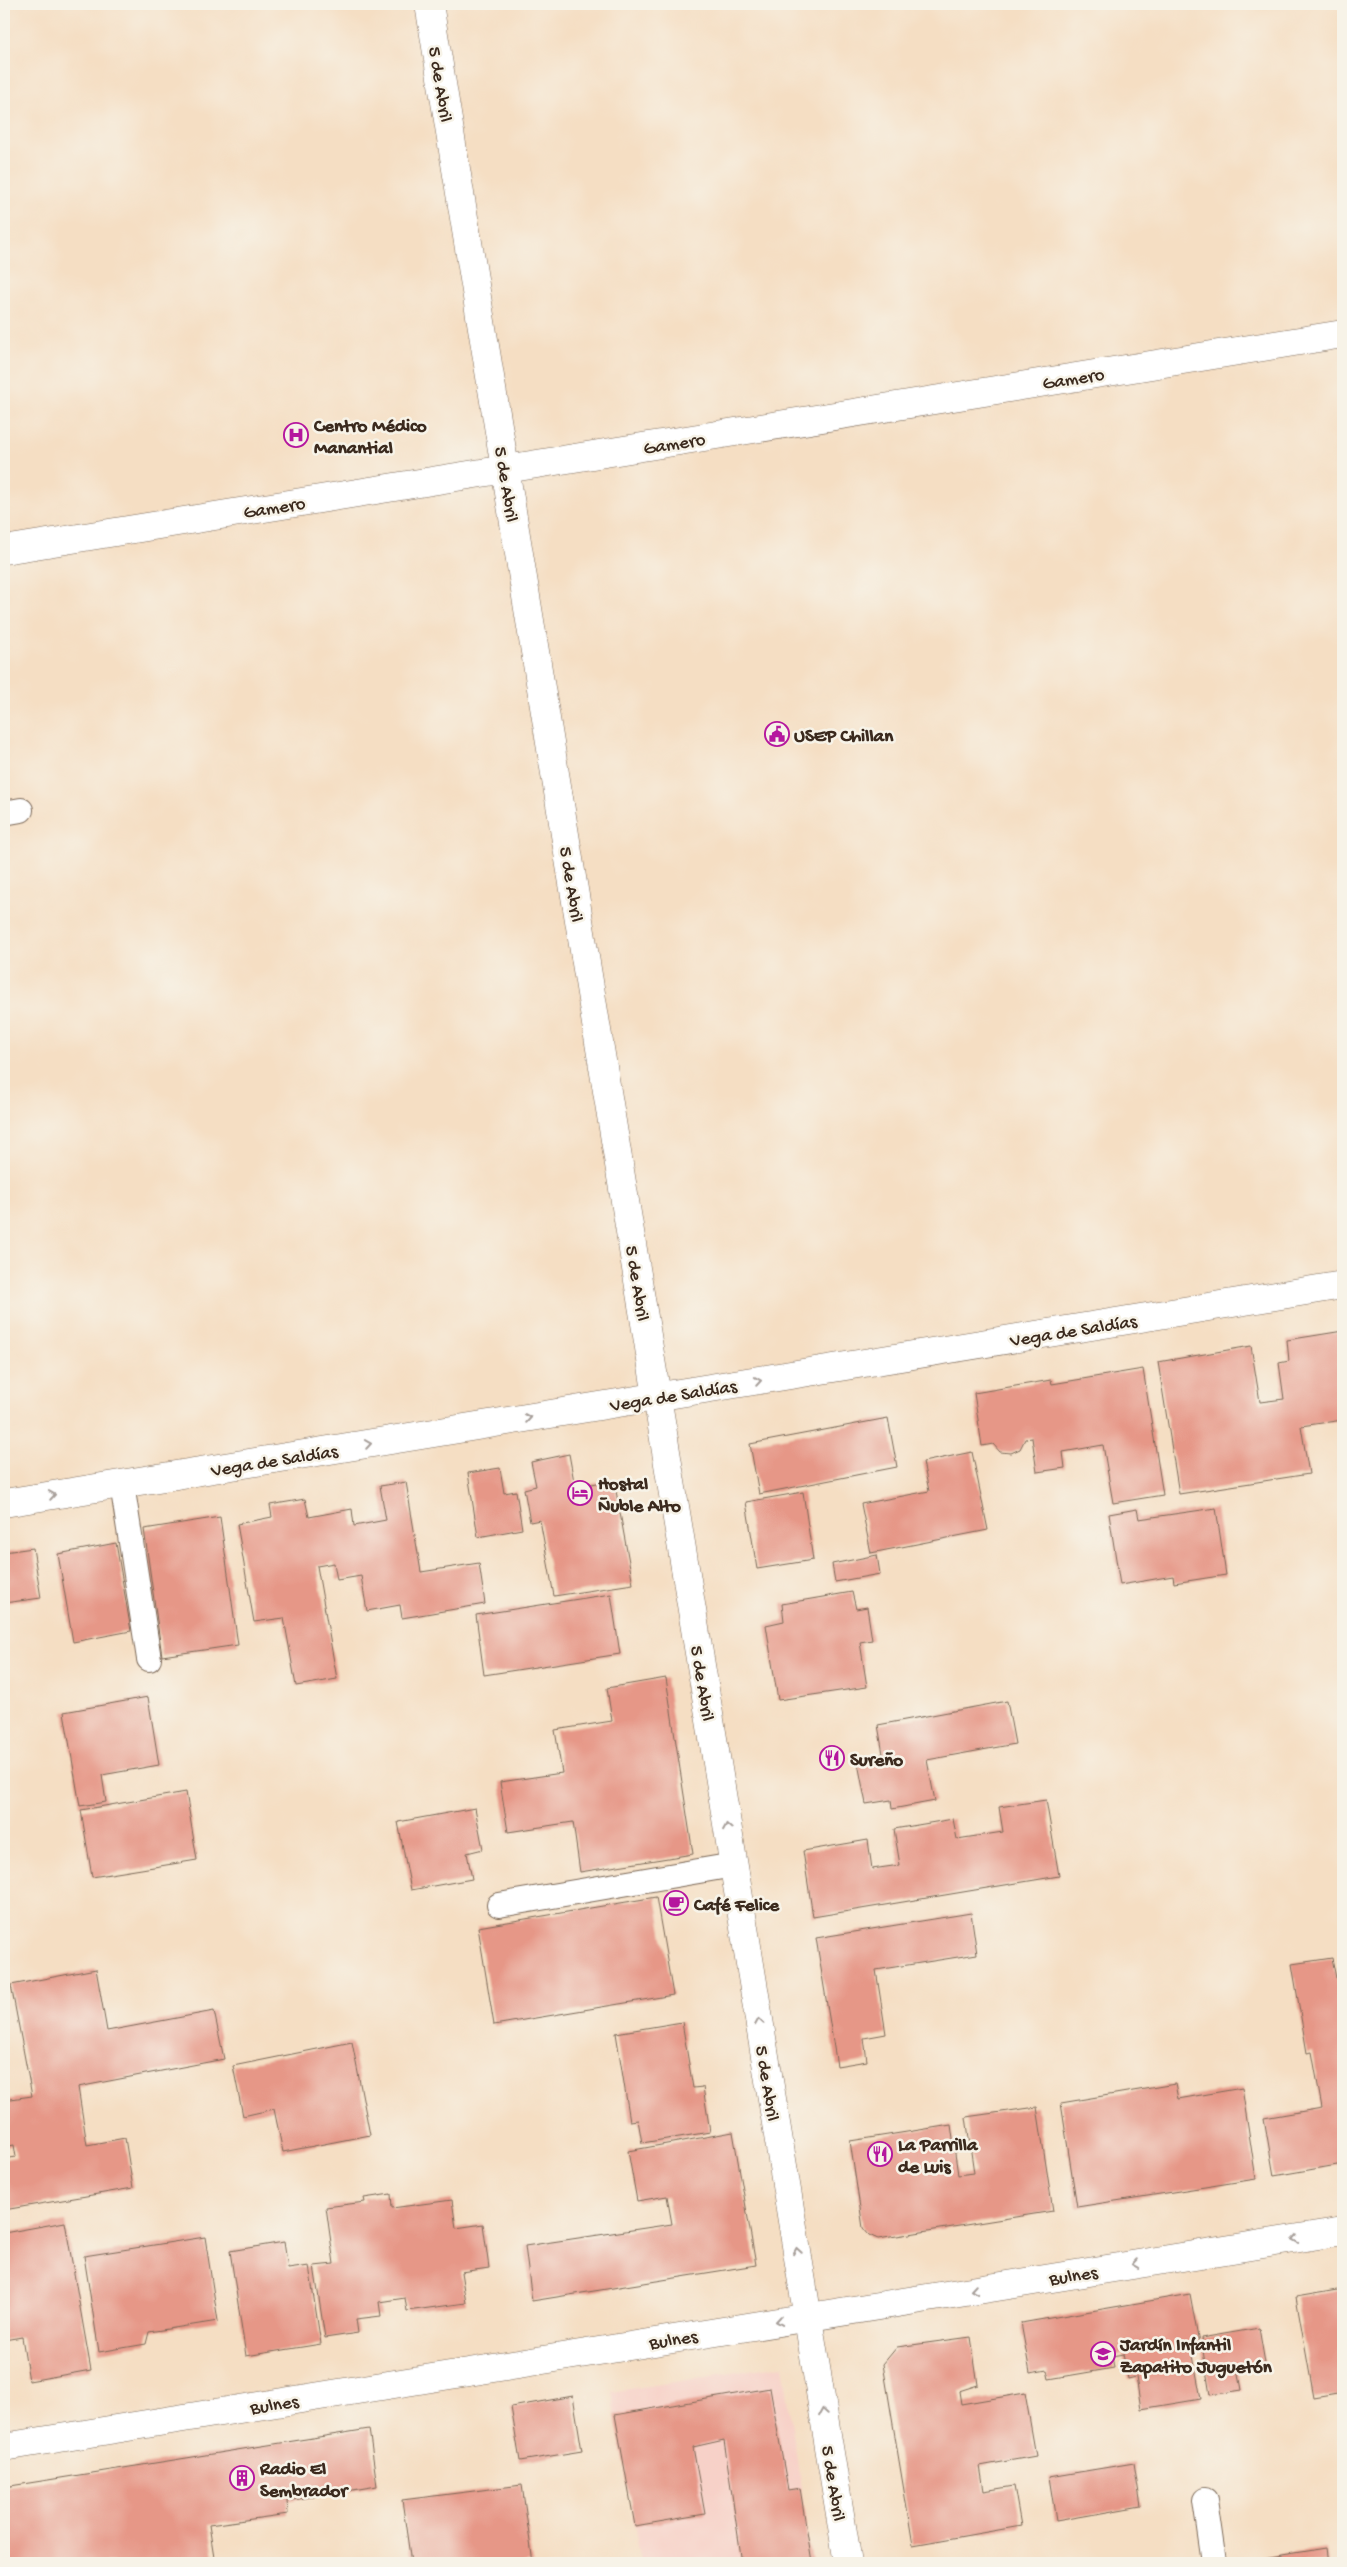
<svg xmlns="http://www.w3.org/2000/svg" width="1347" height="2567" viewBox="0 0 1347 2567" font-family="'Gochi Hand',sans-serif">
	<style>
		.built { fill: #f7d1c8 }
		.building { fill: #e69787 }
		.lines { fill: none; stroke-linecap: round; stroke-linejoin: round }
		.service-casing { stroke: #7c6958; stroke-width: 26 }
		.minor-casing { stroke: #7c6958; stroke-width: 29 }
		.tertiary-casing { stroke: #7c6958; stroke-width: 29 }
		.service { stroke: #fff; stroke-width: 24 }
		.minor { stroke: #fff; stroke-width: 28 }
		.tertiary { stroke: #fff; stroke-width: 28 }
		.oneway { stroke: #a79f9a }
		.labels { text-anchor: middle; stroke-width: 5; stroke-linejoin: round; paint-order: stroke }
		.street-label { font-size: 19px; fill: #3b2a1e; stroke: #f7f3e8 }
		.poi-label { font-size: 19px; font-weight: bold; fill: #3b2a1e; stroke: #f7f3e8; text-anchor: start }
	</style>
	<rect width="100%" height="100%" fill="#f7f3e8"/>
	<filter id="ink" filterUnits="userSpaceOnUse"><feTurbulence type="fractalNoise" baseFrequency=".02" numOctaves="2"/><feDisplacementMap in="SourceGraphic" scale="10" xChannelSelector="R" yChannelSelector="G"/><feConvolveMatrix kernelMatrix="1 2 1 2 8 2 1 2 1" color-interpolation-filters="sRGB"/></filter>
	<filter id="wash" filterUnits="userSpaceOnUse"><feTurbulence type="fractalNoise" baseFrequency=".0096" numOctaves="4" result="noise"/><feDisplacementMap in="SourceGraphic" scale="20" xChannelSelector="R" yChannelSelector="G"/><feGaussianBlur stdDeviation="1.12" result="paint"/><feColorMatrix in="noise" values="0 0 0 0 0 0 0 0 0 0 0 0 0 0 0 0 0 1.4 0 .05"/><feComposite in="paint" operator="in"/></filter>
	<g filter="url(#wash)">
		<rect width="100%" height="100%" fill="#f5dec3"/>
		<!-- built -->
		<polygon class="built" points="783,2365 812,2563 641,2563 611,2392"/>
		<g id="blocks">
			<!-- building -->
			<g class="building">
				<polygon points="1343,1331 1343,1420 1301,1426 1309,1474 1179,1494 1158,1362 1251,1346 1260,1402 1284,1399 1279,1363 1289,1361 1287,1340"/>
				<polygon points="1143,1369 1163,1495 1113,1503 1103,1445 1063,1452 1065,1468 1037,1472 1032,1438 1025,1439 1020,1449 1011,1453 1000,1452 993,1444 982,1446 974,1393 1051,1380 1052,1384"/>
				<polygon points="888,1418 897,1467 759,1494 750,1444"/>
				<polygon points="972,1452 988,1530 871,1553 861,1504 929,1491 923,1462"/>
				<polygon points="569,1454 575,1487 614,1480 633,1584 554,1596 540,1520 530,1522 524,1489 536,1486 531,1462"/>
				<polygon points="500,1468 504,1493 516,1491 522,1529 478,1537 468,1473"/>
				<polygon points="406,1482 421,1572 479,1563 485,1604 402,1618 400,1605 367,1611 361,1576 337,1580 334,1563 317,1566 337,1679 296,1686 284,1618 254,1622 237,1524 272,1517 270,1505 305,1499 309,1517 352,1509 354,1526 386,1520 380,1486"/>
				<polygon points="803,1492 813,1560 757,1569 746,1502"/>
				<polygon points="1216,1508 1226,1575 1174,1583 1173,1576 1120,1585 1109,1514 1137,1509 1139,1519"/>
				<polygon points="220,1517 238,1645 162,1656 144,1529"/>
				<polygon points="116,1543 131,1631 73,1642 58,1554"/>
				<polygon points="33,1548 41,1598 4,1603 4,1552"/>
				<polygon points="877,1555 880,1574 835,1582 832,1564"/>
				<polygon points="852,1592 856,1609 867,1607 872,1640 860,1642 867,1687 778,1700 766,1625 784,1621 782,1604"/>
				<polygon points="611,1594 620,1654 484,1675 476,1615"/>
				<polygon points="666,1678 693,1854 580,1872 573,1822 508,1832 500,1782 562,1773 555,1730 612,1721 607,1688"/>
				<polygon points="148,1697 159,1765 102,1775 106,1802 80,1806 64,1712"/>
				<polygon points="1007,1701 1015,1744 927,1760 935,1801 892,1809 891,1800 866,1804 857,1758 883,1754 878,1725"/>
				<polygon points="186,1792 197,1860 92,1877 81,1810"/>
				<polygon points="1046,1800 1059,1876 813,1917 803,1851 868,1840 872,1869 900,1865 894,1829 953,1819 957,1839 1003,1832 999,1807"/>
				<polygon points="475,1808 483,1849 467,1853 472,1879 411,1890 398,1822"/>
				<polygon points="656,1897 673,1995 494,2025 478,1927"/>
				<polygon points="971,1913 977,1954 876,1970 886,2034 864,2038 867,2061 837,2066 816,1938"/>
				<polygon points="1332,1958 1336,1978 1343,1977 1343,2164 1274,2176 1264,2118 1322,2108 1312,2052 1307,2053 1292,1964"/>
				<polygon points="96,1969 107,2031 214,2011 224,2059 78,2087 87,2145 125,2138 133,2188 4,2210 4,2159 16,2157 14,2145 4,2147 4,2100 32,2096 11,1985"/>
				<polygon points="682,2022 693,2088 703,2087 710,2132 642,2143 638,2120 630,2121 616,2033"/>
				<polygon points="352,2042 370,2135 283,2152 274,2109 243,2116 233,2066"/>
				<polygon points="1175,2084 1178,2099 1242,2088 1256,2179 1077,2207 1061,2103"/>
				<polygon points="1037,2107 1053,2211 878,2239 869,2235 863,2228 850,2141 951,2125 958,2175 974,2173 966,2117"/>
				<polygon points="733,2132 756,2265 532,2301 525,2246 672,2224 667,2196 637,2201 628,2151"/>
				<polygon points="391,2194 392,2208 452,2200 456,2228 483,2224 489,2268 461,2272 466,2303 407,2311 405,2298 379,2302 381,2316 356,2319 358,2333 325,2338 314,2266 334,2264 326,2207 365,2202 364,2198"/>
				<polygon points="65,2222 91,2370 29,2381 22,2337 4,2340 4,2233"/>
				<polygon points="205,2237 218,2321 149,2332 146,2344 99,2352 84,2256"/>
				<polygon points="284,2242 288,2269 309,2266 321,2344 246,2356 230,2251"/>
				<polygon points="1343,2289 1343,2393 1314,2398 1296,2297"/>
				<polygon points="1190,2294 1200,2349 1192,2350 1201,2399 1141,2409 1136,2377 1128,2379 1123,2354 1112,2356 1114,2368 1049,2379 1047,2370 1030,2373 1021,2323"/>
				<polygon points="1259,2328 1265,2363 1238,2368 1242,2390 1210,2395 1201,2338"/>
				<polygon points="971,2337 978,2385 959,2391 961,2404 1025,2393 1036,2456 980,2466 984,2491 1014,2486 1021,2526 913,2545 883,2364 897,2347"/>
				<polygon points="770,2388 788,2490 800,2488 812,2563 742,2563 724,2440 693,2447 705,2514 635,2526 615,2415"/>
				<polygon points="573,2396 582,2451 520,2461 511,2407"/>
				<polygon points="369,2429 377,2486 287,2501 288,2514 209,2525 215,2563 4,2563 4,2487"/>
				<polygon points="1134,2463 1141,2506 1056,2521 1049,2477"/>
				<polygon points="522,2485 533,2563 411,2563 402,2500"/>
				<polygon points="1326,2548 1328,2563 1263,2563 1262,2558"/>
			</g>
		</g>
	</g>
	<g filter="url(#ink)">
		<use href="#blocks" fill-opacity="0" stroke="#7c6958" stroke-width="1"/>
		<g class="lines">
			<defs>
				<g id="service">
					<polyline points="4,813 21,810"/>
					<polyline points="122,1484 149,1659"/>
					<polyline points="499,1905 734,1865"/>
					<polyline points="1205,2500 1214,2563"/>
				</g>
				<polyline id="minor" points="4,1503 1343,1285"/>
				<g id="tertiary">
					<polyline points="429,4 848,2563"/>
					<polyline points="4,550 1343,334"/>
					<polyline points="4,2447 1343,2231"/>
				</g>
			</defs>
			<!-- service casing -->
			<use href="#service" class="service-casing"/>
			<!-- minor casing -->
			<use href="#minor" class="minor-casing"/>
			<!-- tertiary casing -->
			<use href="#tertiary" class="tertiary-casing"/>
			<!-- service -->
			<use href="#service" class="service"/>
			<!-- minor -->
			<use href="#minor" class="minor"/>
			<!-- tertiary -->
			<use href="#tertiary" class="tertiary"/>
		</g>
		<!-- one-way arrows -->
		<defs><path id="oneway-chevron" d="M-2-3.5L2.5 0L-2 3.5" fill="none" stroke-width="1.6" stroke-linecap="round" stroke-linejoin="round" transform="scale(1.25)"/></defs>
		<g class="oneway">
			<use href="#oneway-chevron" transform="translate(758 1381) rotate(-9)"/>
			<use href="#oneway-chevron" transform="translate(528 1418) rotate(-9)"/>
			<use href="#oneway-chevron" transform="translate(368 1444) rotate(-9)"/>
			<use href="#oneway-chevron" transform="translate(52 1495) rotate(-9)"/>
			<use href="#oneway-chevron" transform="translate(727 1827) rotate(-99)"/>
			<use href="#oneway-chevron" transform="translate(759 2022) rotate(-99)"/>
			<use href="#oneway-chevron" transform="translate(1295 2239) rotate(171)"/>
			<use href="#oneway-chevron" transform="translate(797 2251) rotate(-99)"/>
			<use href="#oneway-chevron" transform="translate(1135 2264) rotate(171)"/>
			<use href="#oneway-chevron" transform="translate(974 2290) rotate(171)"/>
			<use href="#oneway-chevron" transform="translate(779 2321) rotate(171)"/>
			<use href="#oneway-chevron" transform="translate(823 2412) rotate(-99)"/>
		</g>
	</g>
	<!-- icons -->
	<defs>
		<symbol id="hospital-ring" viewBox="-11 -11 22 22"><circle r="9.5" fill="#f7f3e8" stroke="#b5179e" stroke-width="1.5"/><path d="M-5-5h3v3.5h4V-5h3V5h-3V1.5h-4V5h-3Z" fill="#b5179e"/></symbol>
		<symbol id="civic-ring" viewBox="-11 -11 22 22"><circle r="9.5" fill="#f7f3e8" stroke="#b5179e" stroke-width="1.5"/><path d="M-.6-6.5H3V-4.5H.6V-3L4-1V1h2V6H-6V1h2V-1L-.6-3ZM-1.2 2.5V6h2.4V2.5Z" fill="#b5179e"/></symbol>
		<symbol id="hotel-ring" viewBox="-11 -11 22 22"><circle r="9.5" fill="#f7f3e8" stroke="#b5179e" stroke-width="1.5"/><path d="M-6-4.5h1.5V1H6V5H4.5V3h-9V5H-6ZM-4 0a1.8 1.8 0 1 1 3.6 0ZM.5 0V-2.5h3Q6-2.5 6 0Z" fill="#b5179e"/></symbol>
		<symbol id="restaurant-ring" viewBox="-11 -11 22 22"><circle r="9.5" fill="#f7f3e8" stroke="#b5179e" stroke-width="1.5"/><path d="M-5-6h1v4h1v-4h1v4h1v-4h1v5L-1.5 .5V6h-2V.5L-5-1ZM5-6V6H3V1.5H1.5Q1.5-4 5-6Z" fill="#b5179e"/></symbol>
		<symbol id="cafe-ring" viewBox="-11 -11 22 22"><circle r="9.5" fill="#f7f3e8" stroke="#b5179e" stroke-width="1.5"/><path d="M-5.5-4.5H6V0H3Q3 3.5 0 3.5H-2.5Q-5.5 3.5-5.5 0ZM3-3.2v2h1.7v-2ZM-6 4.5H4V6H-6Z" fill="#b5179e"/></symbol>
		<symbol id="school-ring" viewBox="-11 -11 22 22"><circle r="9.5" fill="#f7f3e8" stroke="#b5179e" stroke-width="1.5"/><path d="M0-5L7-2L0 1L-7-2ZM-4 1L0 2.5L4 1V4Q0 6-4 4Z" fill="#b5179e"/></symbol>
		<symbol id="building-ring" viewBox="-11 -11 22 22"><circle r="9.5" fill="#f7f3e8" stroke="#b5179e" stroke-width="1.5"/><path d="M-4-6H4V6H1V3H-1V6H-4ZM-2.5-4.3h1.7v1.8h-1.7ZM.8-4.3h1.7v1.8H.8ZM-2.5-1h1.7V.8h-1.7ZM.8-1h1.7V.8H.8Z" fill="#b5179e"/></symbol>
	</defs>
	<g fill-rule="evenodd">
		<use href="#hospital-ring" x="282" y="421" width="28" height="28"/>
		<use href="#civic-ring" x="763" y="720" width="28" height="28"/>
		<use href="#hotel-ring" x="566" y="1479" width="28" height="28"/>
		<use href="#restaurant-ring" x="818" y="1744" width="28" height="28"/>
		<use href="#cafe-ring" x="662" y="1889" width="28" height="28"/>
		<use href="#restaurant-ring" x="866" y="2140" width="28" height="28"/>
		<use href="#school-ring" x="1089" y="2340" width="28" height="28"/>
		<use href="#building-ring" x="228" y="2464" width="28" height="28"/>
	</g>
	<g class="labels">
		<!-- street labels -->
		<g class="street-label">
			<text transform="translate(442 84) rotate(81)" y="7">5 de Abril</text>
			<text transform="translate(1073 377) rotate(-9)" y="7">Gamero</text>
			<text transform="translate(674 442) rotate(-9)" y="7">Gamero</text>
			<text transform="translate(508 484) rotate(81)" y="7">5 de Abril</text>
			<text transform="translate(274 506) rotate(-9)" y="7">Gamero</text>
			<text transform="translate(573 884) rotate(81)" y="7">5 de Abril</text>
			<text transform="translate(639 1283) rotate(81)" y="7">5 de Abril</text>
			<text transform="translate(1073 1329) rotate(-9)" y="7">Vega de Saldías</text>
			<text transform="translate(673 1394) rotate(-9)" y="7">Vega de Saldías</text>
			<text transform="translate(274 1459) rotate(-9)" y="7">Vega de Saldías</text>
			<text transform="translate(704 1683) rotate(81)" y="7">5 de Abril</text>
			<text transform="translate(769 2083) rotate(81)" y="7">5 de Abril</text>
			<text transform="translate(1073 2274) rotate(-9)" y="7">Bulnes</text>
			<text transform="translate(673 2338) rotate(-9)" y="7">Bulnes</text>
			<text transform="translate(274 2403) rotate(-9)" y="7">Bulnes</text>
			<text transform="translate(835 2483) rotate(81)" y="7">5 de Abril</text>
		</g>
		<!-- poi labels -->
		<g class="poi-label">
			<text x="314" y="431">Centro Médico<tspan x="314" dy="22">Manantial</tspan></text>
			<text x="794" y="741">USEP Chillan</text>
			<text x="598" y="1489">Hostal<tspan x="598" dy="22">Ñuble Alto</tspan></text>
			<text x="850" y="1765">Sureño</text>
			<text x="694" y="1910">Café Felice</text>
			<text x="898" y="2150">La Parrilla<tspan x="898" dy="22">de Luis</tspan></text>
			<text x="1120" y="2350">Jardín Infantil<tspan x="1120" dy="22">Zapatito Juguetón</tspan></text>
			<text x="260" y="2474">Radio El<tspan x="260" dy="22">Sembrador</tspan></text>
		</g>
	</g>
	<!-- margin -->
	<rect width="1347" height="2567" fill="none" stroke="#f7f3e8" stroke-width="20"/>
</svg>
